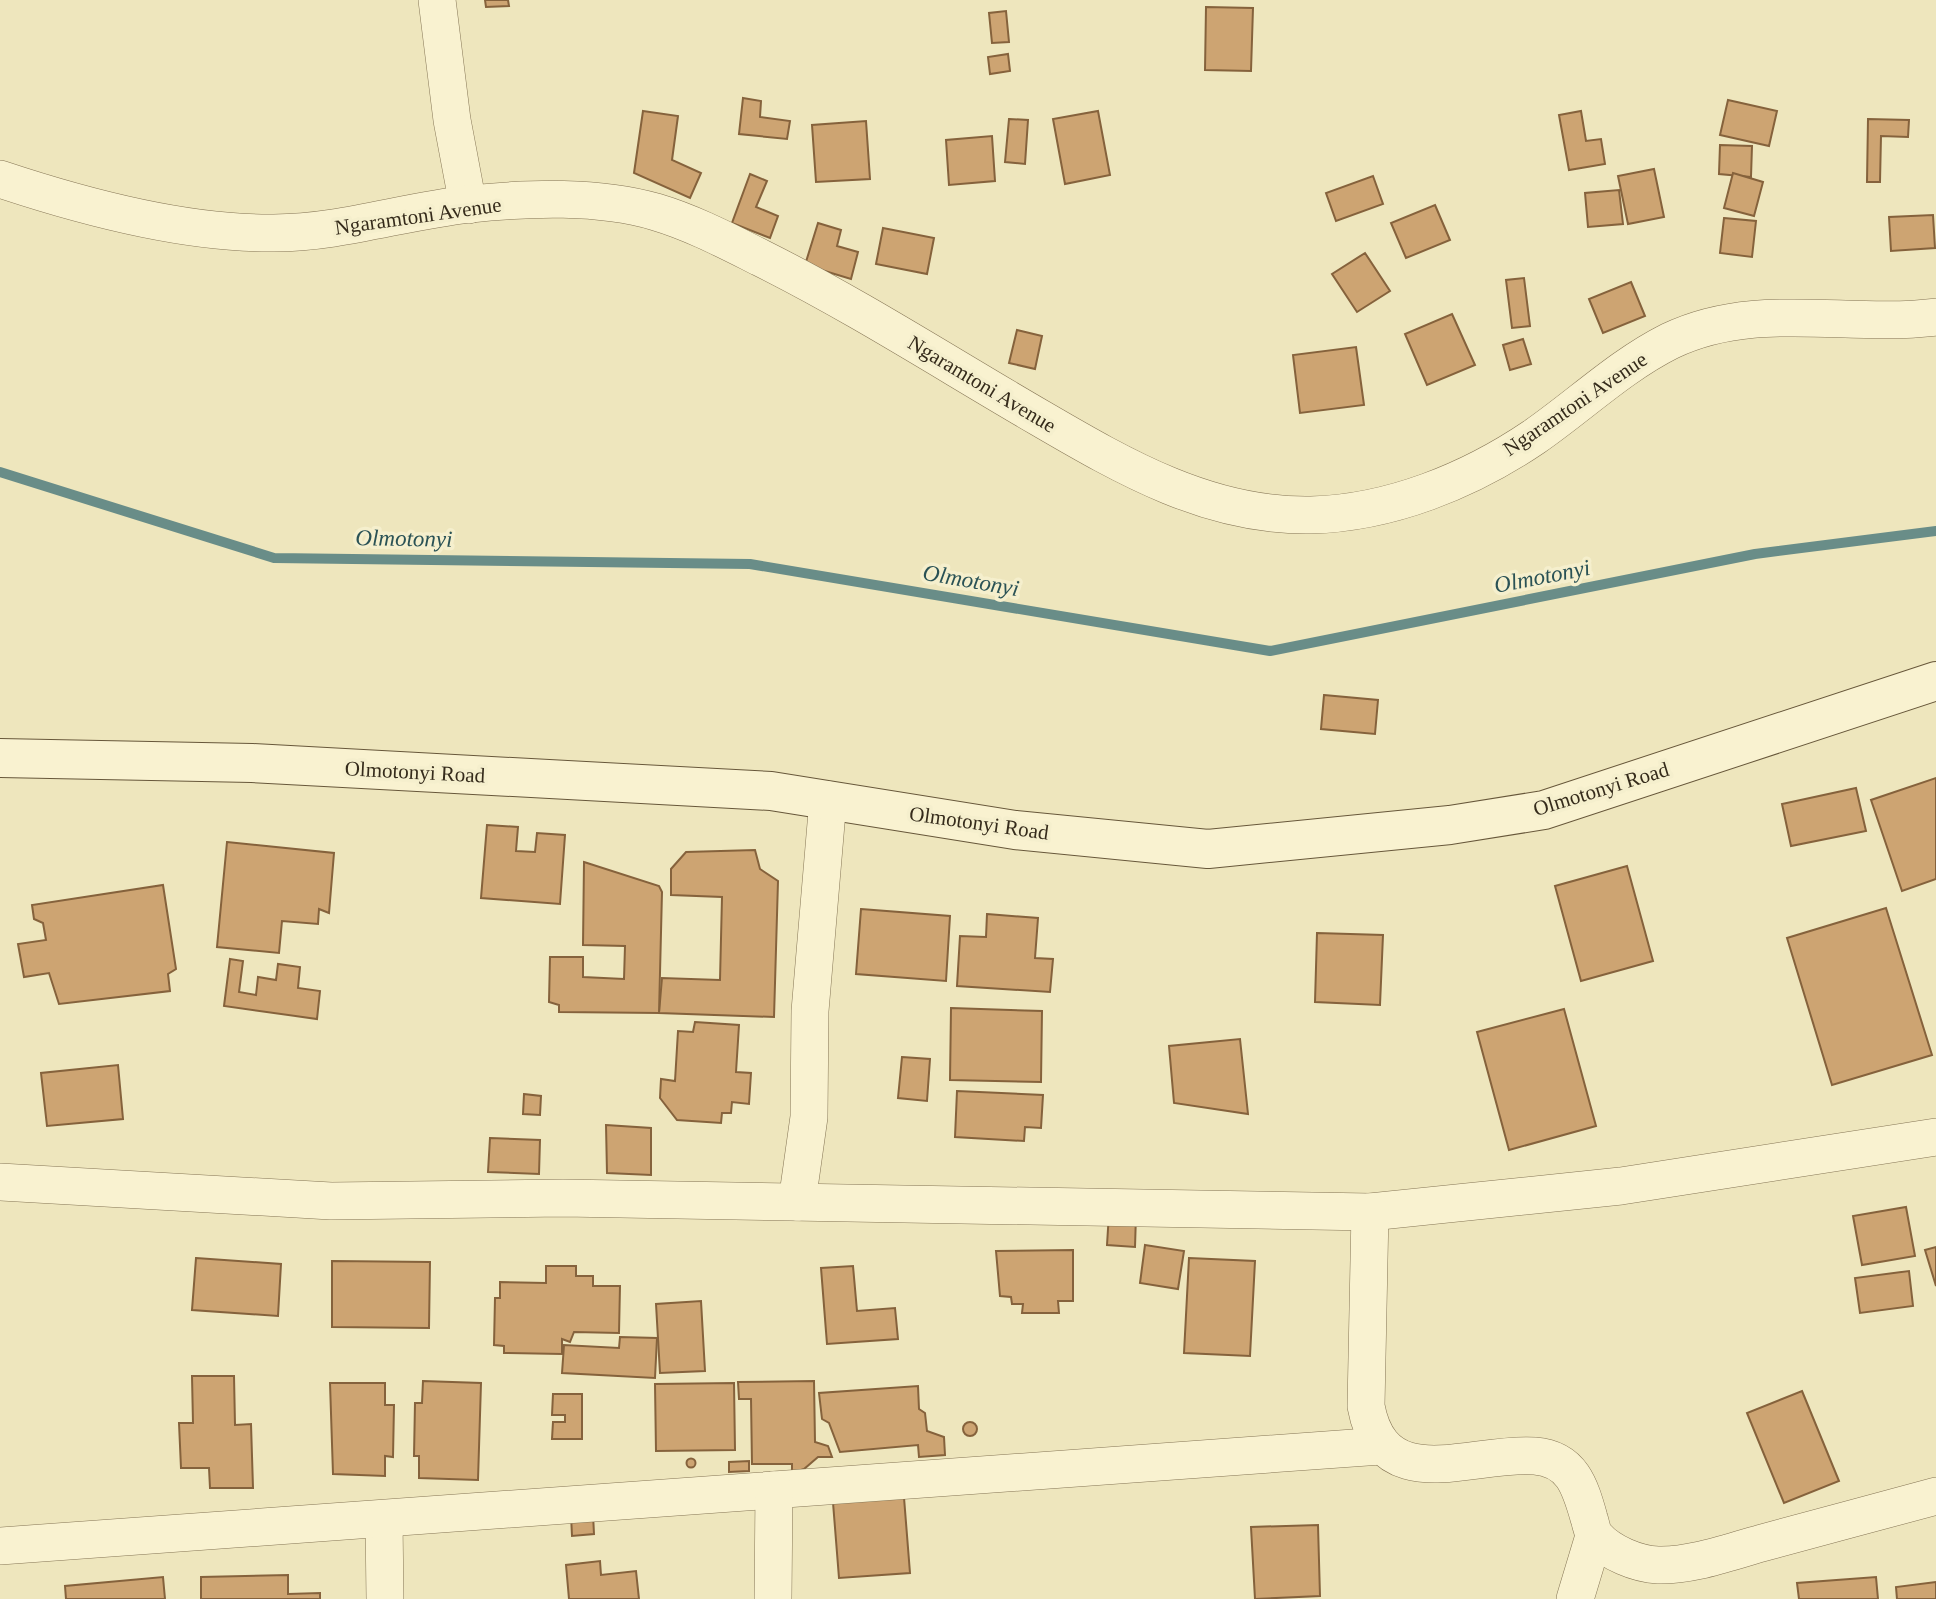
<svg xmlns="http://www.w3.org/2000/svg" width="1936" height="1599" viewBox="0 0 1936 1599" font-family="'Times New Roman',serif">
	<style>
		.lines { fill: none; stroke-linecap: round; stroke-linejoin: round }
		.stream { stroke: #698d88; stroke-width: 10 }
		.building { fill: #cda472; stroke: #85623c; stroke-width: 2 }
		.street-casing { stroke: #867656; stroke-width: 38 }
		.secondary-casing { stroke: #67573a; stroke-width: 40 }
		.street { stroke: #f9f2d0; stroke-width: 37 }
		.secondary { stroke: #f9f2d0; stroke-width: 38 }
		.labels { text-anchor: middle; stroke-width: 7; stroke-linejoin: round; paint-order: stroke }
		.street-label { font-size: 21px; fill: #352b1b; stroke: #f5efcd }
		.water-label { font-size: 23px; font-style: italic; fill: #2a5255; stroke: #f5efcd }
	</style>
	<rect width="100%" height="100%" fill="#eee6bd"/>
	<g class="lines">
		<!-- stream -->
		<polyline class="stream" points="0,472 274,558 750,564 1270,651 1755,554 1936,531"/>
	</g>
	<!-- building -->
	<g class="building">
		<polygon points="485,0 508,0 509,6 486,7"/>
		<polygon points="1206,7 1253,8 1251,71 1205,70"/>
		<polygon points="1006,11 1009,42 992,43 989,13"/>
		<polygon points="1008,54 1010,71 990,74 988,57"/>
		<polygon points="743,98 761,101 760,117 790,121 787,139 739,134"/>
		<polygon points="1728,100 1777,111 1769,146 1720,135"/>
		<polygon points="643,111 678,116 672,160 701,173 690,198 634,173"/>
		<polygon points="1098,111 1110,175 1065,184 1053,119"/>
		<polygon points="1581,111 1586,141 1601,139 1605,164 1569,170 1559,115"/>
		<polygon points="1009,119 1028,120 1025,164 1005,162"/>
		<polygon points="1868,119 1909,120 1908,137 1881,136 1880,182 1867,182"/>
		<polygon points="866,121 870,179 816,182 812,125"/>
		<polygon points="992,136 995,181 949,185 946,140"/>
		<polygon points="1720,145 1752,146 1751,177 1719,174"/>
		<polygon points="1654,169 1664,217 1628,224 1618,176"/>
		<polygon points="1733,173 1763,182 1754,216 1724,208"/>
		<polygon points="750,174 767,181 756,207 778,216 770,238 732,223"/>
		<polygon points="1373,176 1383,204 1336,221 1326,193"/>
		<polygon points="1619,190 1623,224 1588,227 1585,193"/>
		<polygon points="1435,205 1450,240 1406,258 1391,223"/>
		<polygon points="1933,215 1935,248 1891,251 1889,217"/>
		<polygon points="1724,218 1756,221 1752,257 1720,253"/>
		<polygon points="818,223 841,230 837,246 858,252 851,279 805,265"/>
		<polygon points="883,228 934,238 927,274 876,264"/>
		<polygon points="1365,253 1390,291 1357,312 1332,274"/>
		<polygon points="1524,278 1530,326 1512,328 1506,280"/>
		<polygon points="1631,282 1645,316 1603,333 1589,299"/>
		<polygon points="1452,314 1475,365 1427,385 1405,334"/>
		<polygon points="1017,330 1042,336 1035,369 1009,363"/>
		<polygon points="1523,339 1531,364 1510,370 1503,345"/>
		<polygon points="1356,347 1364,405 1300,413 1293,355"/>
		<polygon points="1324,695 1378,700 1375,734 1321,729"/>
		<polygon points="1936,778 1936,879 1902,891 1871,800"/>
		<polygon points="1856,788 1866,831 1791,846 1782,804"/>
		<polygon points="487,825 518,827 516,851 535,852 537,833 565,835 560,904 481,898"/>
		<polygon points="227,842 334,853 329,913 319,909 318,924 282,921 279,953 217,947"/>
		<polygon points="755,850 760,869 778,881 774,1017 659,1013 662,978 720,980 722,897 671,895 671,869 686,852"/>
		<polygon points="584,862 659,886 662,892 659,1013 559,1012 559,1005 549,1002 550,957 583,957 583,977 624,979 625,946 583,945"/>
		<polygon points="1627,866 1653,961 1581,981 1555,886"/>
		<polygon points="163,885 176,969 168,974 170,991 59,1004 49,973 24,977 18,944 46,940 43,923 34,919 32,905"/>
		<polygon points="1886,908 1932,1055 1832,1085 1787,938"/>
		<polygon points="861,909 950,916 946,981 856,974"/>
		<polygon points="987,914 1038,918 1035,958 1053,959 1050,992 957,986 960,936 986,937"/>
		<polygon points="1317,933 1383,935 1380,1005 1315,1002"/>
		<polygon points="230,959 243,961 239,992 256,995 258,977 276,980 278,964 300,967 298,988 320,991 317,1019 224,1006"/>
		<polygon points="951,1008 1042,1011 1041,1082 950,1080"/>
		<polygon points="1564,1009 1596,1126 1509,1150 1477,1032"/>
		<polygon points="695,1022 739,1025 736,1072 751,1073 749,1104 732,1102 731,1113 722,1113 721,1123 677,1120 660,1098 661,1079 675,1081 678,1031 693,1032"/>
		<polygon points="1240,1039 1248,1114 1174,1103 1169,1046"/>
		<polygon points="902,1057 930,1059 927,1101 898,1098"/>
		<polygon points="118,1065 123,1119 47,1126 41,1073"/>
		<polygon points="957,1091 1043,1095 1041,1128 1025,1127 1024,1141 955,1137"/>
		<polygon points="524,1094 541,1096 540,1115 523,1114"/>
		<polygon points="606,1125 651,1128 651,1175 607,1173"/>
		<polygon points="490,1138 540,1140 539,1174 488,1172"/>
		<polygon points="1906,1207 1915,1256 1862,1265 1853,1216"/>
		<polygon points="1109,1213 1136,1215 1135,1247 1107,1245"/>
		<polygon points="1145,1245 1184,1251 1178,1289 1140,1283"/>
		<polygon points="1936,1247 1936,1286 1925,1250"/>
		<polygon points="1073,1250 1073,1301 1058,1301 1059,1313 1022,1313 1023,1304 1012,1304 1011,1297 1000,1296 996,1251"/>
		<polygon points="196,1258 281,1264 278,1316 192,1310"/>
		<polygon points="1189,1258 1255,1261 1250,1356 1184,1353"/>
		<polygon points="332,1261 430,1262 429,1328 332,1327"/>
		<polygon points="546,1266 576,1266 576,1276 593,1276 593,1286 620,1286 619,1333 574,1332 570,1342 562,1339 562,1354 504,1353 504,1346 494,1345 495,1298 500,1298 500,1282 546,1283"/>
		<polygon points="853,1266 857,1311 895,1308 898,1339 827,1344 821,1268"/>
		<polygon points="1909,1271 1913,1306 1860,1313 1855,1278"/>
		<polygon points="701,1301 705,1371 660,1373 656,1304"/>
		<polygon points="620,1337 657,1338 655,1378 562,1373 564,1345 619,1348"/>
		<polygon points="192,1376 234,1376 235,1425 251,1424 253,1488 210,1488 209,1468 181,1468 179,1423 193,1423"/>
		<polygon points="423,1381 481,1383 478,1480 419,1478 419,1456 414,1456 415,1403 422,1403"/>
		<polygon points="814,1381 815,1442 828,1446 832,1457 818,1457 804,1469 792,1473 792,1464 752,1464 751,1399 739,1399 738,1382"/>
		<polygon points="330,1383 385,1383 385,1405 394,1405 393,1457 385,1456 385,1476 333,1474"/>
		<polygon points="734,1383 735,1450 656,1451 655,1384"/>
		<polygon points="918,1386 919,1409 925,1413 927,1431 944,1437 945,1455 919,1457 918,1445 840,1452 829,1423 822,1419 819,1393"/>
		<polygon points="1802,1391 1839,1481 1784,1503 1747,1413"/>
		<polygon points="553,1394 582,1394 582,1439 552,1439 553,1422 565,1422 565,1415 552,1415"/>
		<circle cx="970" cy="1429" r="7"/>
		<circle cx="691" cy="1463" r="4.5"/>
		<polygon points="749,1461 749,1471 729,1472 729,1462"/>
		<polygon points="903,1485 910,1573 839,1578 832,1490"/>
		<polygon points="593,1514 594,1534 572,1536 571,1515"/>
		<polygon points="1318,1525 1320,1596 1255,1599 1251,1527"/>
		<polygon points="600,1561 601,1575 636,1571 639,1599 569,1599 566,1565"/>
		<polygon points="288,1575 288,1594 320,1593 320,1599 201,1599 201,1577"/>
		<polygon points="163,1577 165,1599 66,1599 65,1586"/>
		<polygon points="1876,1577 1878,1599 1799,1599 1797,1583"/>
		<polygon points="1936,1582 1936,1599 1897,1599 1896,1587"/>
	</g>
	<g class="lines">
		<defs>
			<g id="street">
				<polyline points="437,0 452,120 468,205"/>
				<path d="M0,179C84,207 186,234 274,233C341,233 404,211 470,204C529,198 598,195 656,212C693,223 727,241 761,258C857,306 947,364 1040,418C1124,467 1210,517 1311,515C1390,513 1469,481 1534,437C1579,406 1620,366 1670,341C1755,300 1846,328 1936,317"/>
				<polyline points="0,1182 331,1201 563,1198 1370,1212 1621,1186 1936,1137"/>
				<polyline points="797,1202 809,1117 810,1011 828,800"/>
				<path d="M1370,1212L1366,1406C1383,1499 1471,1451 1535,1456C1572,1459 1580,1486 1589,1518C1591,1524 1592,1533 1596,1537C1610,1553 1637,1564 1658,1565C1692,1566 1729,1552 1762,1543C1820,1527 1878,1512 1936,1496"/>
				<polyline points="384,1520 385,1599"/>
				<polyline points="0,1546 1381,1446"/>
				<polyline points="773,1599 774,1490"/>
				<polyline points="1575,1599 1594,1536"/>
			</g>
			<polyline id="secondary" points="0,758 252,763 771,791 1015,830 1208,849 1450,825 1544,810 1936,681"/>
		</defs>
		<!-- street casing -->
		<use href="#street" class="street-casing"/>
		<!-- secondary casing -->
		<use href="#secondary" class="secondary-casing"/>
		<!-- street -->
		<use href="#street" class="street"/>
		<!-- secondary -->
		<use href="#secondary" class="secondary"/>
	</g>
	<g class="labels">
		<!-- street labels -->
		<g class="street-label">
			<text transform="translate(418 216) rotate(-8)" y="7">Ngaramtoni Avenue</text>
			<text transform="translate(982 384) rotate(31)" y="7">Ngaramtoni Avenue</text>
			<text transform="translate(1575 404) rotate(-34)" y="7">Ngaramtoni Avenue</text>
			<text transform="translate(415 772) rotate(3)" y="7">Olmotonyi Road</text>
			<text transform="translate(1601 789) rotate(-17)" y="7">Olmotonyi Road</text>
			<text transform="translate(979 823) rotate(8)" y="7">Olmotonyi Road</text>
		</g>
		<!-- water labels -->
		<g class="water-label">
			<text transform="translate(404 538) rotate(1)" y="8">Olmotonyi</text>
			<text transform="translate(1542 576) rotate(-11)" y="8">Olmotonyi</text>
			<text transform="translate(971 580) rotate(10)" y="8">Olmotonyi</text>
		</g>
	</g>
</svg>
